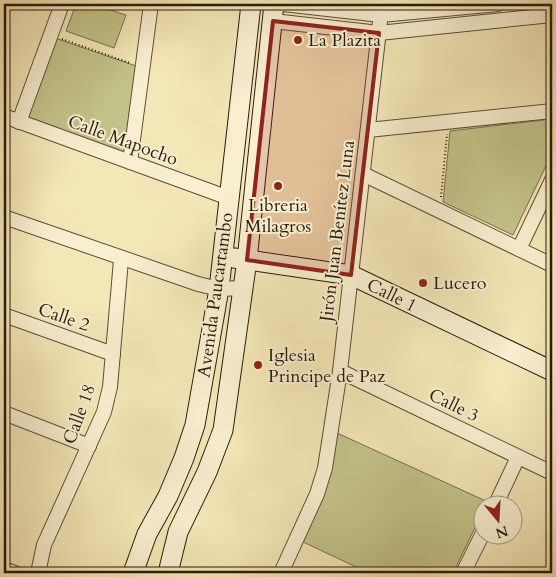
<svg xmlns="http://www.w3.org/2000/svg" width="556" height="577" viewBox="0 0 556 577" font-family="Cardo,serif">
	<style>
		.green { fill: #c3c389; stroke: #766f4b }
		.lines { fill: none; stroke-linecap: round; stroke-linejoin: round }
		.street-casing { stroke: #5c4e38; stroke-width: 16 }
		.secondary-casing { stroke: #2a1b0d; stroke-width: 21 }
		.path { stroke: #2a1b0d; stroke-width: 2; stroke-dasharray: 1 2.5; stroke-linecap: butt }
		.street { stroke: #f8efd0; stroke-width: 14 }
		.secondary { stroke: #f8efd0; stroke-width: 19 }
		.marked { fill: #8f2418; fill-opacity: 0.2; stroke: #8f2418; stroke-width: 4; stroke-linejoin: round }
		.poi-dot { fill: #8f2418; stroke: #f8efd0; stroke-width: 2 }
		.labels { text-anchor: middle; stroke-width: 4; stroke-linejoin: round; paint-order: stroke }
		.poi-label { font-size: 18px; fill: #2a1b0d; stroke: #f8efd0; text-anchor: start }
		.street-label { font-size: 18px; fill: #2a1b0d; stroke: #f8efd0 }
	</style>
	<rect width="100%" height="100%" fill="#f4e7b7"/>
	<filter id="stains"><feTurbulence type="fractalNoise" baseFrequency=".004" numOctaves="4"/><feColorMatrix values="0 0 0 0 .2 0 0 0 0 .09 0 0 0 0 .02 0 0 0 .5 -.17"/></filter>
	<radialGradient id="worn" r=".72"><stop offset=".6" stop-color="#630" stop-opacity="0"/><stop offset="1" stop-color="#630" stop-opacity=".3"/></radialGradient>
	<!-- green -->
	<g class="green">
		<polygon points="76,4 92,4 126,15 114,48 66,31"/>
		<polygon points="55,38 139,67 126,155 27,118"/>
		<polygon points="552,119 552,153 513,235 443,202 450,131"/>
		<polygon points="337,433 488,502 484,504 483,511 453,573 369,573 301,541"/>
	</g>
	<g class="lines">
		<defs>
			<g id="street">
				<polyline points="283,4 381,15 498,4"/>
				<polyline points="273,21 379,33 552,15"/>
				<polyline points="4,116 229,198"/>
				<polyline points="19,122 62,4"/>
				<polyline points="368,130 552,111"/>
				<polyline points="130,162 151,4"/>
				<polyline points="363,174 552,265"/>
				<polyline points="4,217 198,284 219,289 243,288"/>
				<polyline points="519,249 552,180"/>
				<polyline points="4,315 113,354"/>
				<polyline points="340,371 552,473"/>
				<polyline points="4,413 89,446"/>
				<polyline points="496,504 518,457"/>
				<polyline points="4,569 15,573"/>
				<polyline points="38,573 44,545 104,412 110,387 121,260"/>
				<polyline points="281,573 317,494 325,468 340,371 382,4"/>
				<polyline points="463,573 484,531"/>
			</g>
			<g id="secondary">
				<polyline points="234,258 351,275 552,371"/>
				<polyline points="133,573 147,534 168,496 184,458 195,425 219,289 251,4"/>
				<polyline points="168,573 178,532 207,472 223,430 247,260 274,4"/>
			</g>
		</defs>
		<!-- street casing -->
		<use href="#street" class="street-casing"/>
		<!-- secondary casing -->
		<use href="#secondary" class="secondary-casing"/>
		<!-- path -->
		<g class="path">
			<polyline points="62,39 130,63"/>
			<polyline points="441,197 447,134"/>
		</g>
		<!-- street -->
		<use href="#street" class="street"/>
		<!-- secondary -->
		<use href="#secondary" class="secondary"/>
	</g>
	<!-- marked area -->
	<path class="marked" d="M273,21L379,33L351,275L247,260Z"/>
	<!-- markers -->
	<g class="poi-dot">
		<circle cx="298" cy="40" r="5"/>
		<circle cx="278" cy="186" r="5"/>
		<circle cx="423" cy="283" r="5"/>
		<circle cx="258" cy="365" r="5"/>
	</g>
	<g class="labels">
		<!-- poi labels -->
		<g class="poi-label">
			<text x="308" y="46">La Plazita</text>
			<text x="278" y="211" text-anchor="middle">Libreria<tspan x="278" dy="21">Milagros</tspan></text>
			<text x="433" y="289">Lucero</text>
			<text x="268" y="361">Iglesia<tspan x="268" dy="21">Principe de Paz</tspan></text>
		</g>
		<!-- street labels -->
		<g class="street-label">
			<text transform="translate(123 140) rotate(20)" y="6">Calle Mapocho</text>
			<text transform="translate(337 231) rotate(-83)" y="6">Jirón Juan Benítez Luna</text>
			<text transform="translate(215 295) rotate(-82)" y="6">Avenida Paucartambo</text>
			<text transform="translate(392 295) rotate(26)" y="6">Calle 1</text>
			<text transform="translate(64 317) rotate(19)" y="6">Calle 2</text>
			<text transform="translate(454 405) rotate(26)" y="6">Calle 3</text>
			<text transform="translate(79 414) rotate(-70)" y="6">Calle 18</text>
		</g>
	</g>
	<!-- margin -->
	<rect width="556" height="577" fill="none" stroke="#f4e7b7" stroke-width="20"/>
	<rect x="5" y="5" width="546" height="567" fill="none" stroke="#2a1b0d" stroke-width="2.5"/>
	<rect x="10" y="10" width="536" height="557" fill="none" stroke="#2a1b0d"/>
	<!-- north arrow -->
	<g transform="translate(498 520) rotate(162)"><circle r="24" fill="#f8efd0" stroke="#a69a82"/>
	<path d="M0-4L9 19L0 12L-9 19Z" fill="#8f2418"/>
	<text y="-8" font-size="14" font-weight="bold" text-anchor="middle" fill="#2a1b0d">N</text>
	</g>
	<rect width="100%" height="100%" filter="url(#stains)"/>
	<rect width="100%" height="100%" fill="url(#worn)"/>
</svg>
